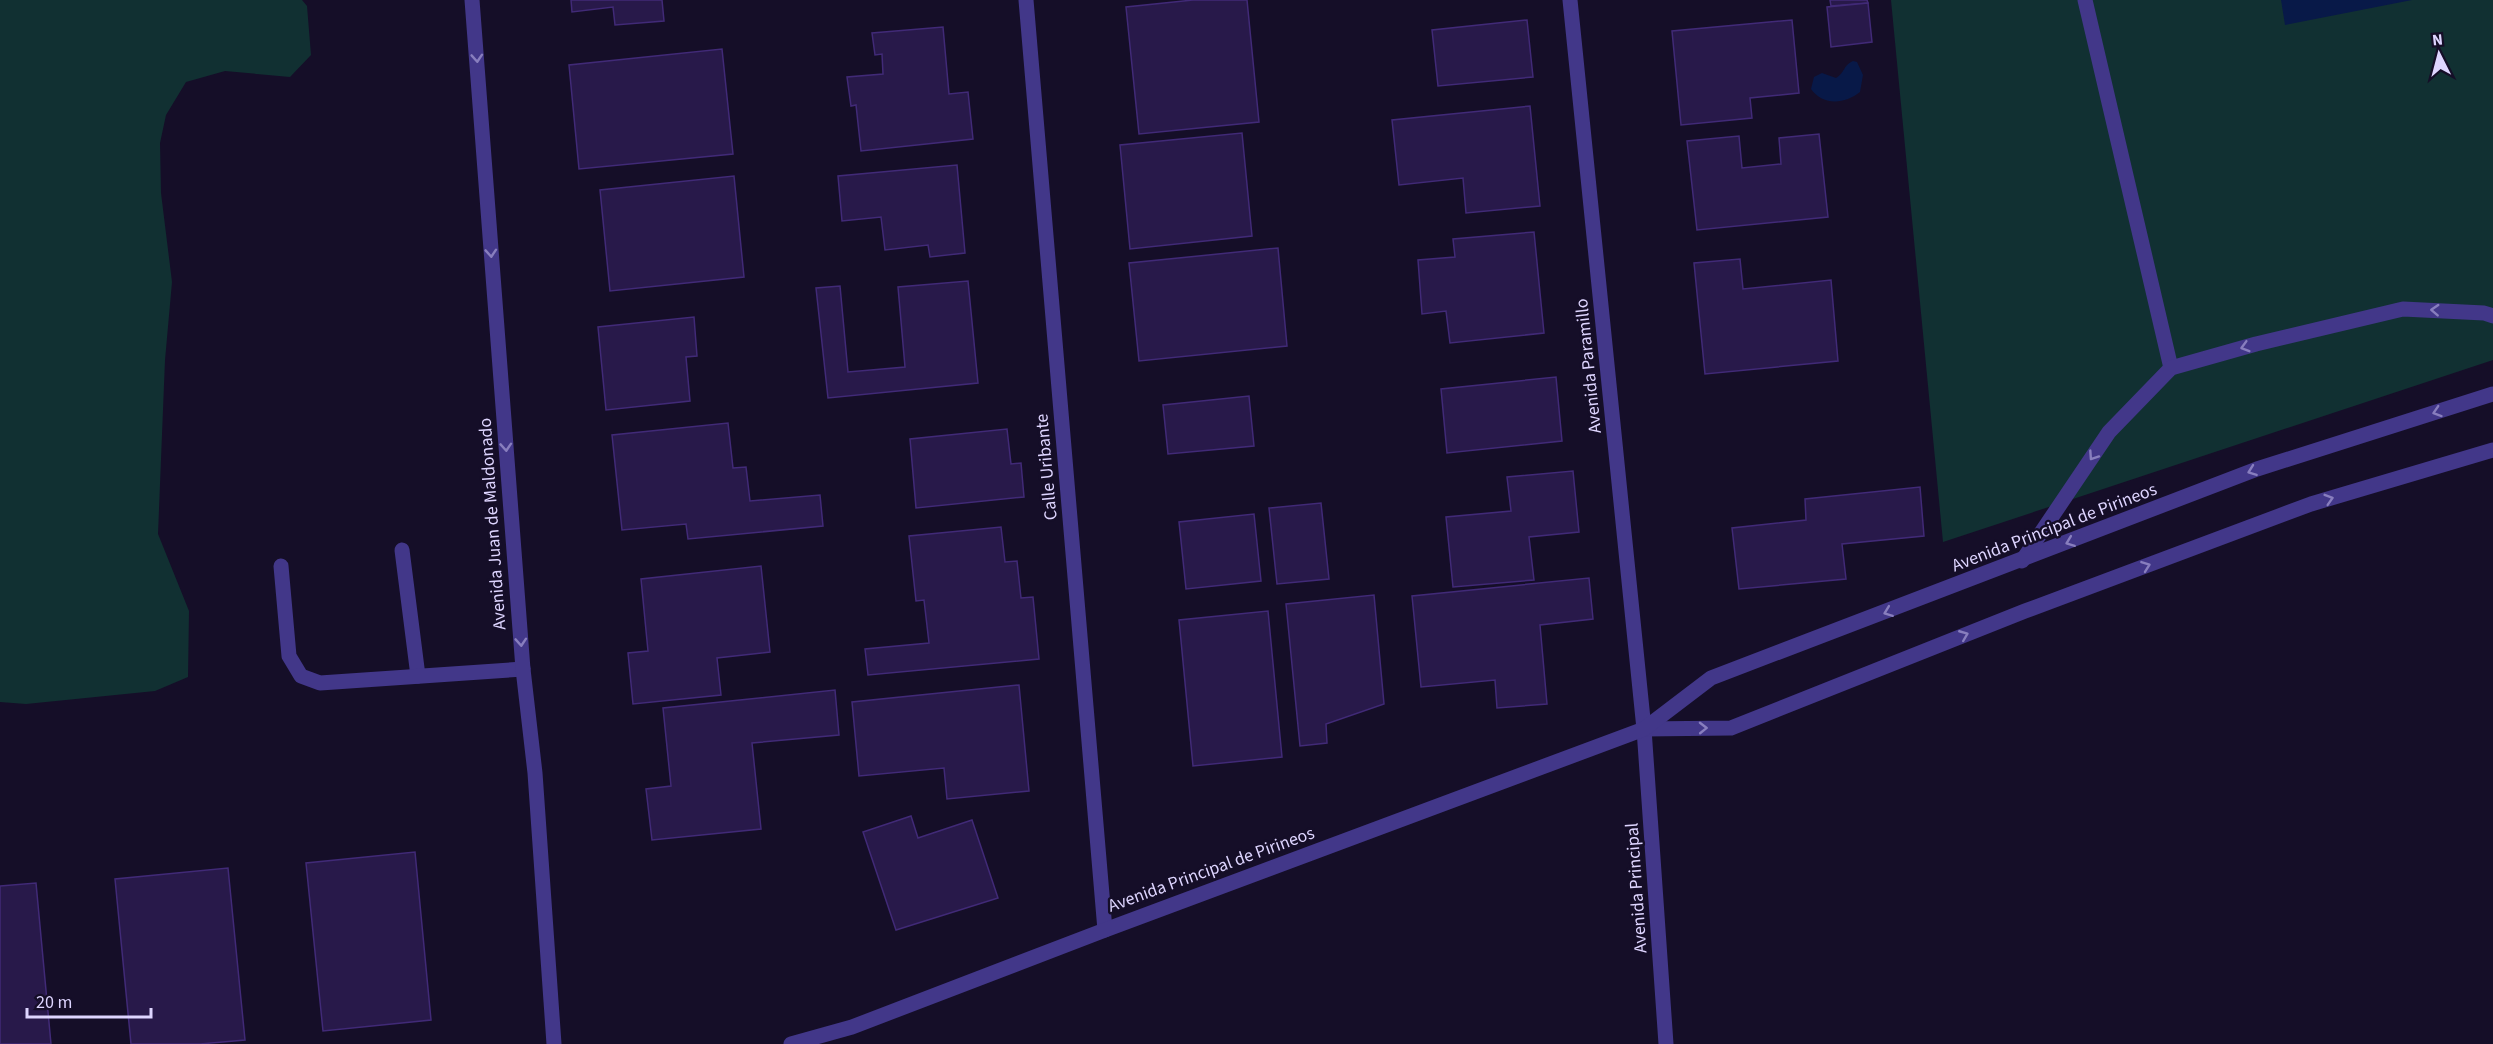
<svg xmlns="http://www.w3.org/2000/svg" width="2493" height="1044" viewBox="0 0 2493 1044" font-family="'Source Sans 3',sans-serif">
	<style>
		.green { fill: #113032 }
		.water { fill: #081948 }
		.building { fill: #28194a; stroke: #412a77; stroke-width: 1.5 }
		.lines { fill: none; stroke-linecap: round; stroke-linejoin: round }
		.service { stroke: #423789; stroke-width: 15 }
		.minor { stroke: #423789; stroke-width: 15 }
		.oneway { stroke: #887ebe }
		.labels { text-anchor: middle; stroke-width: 5; stroke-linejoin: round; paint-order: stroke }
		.street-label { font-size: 18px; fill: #ded5ff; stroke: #150e28 }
	</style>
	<rect width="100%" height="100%" fill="#150e28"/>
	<!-- green -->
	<g class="green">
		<polygon points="0,0 302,0 307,6 311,55 290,77 225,71 186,82 166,115 160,143 161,193 172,282 165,360 158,534 189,611 188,677 155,691 26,704 0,702"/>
		<polygon points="1891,0 2493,0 2493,360 1943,542"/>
	</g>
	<!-- water -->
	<g class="water">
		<polygon points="2281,0 2412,0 2285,25"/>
		<path d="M1853,61L1857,62L1863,75L1860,92C1845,104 1823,106 1811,89L1814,77L1822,73L1836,78C1845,73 1843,65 1853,61Z"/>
	</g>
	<!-- building -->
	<g class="building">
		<polygon points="571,0 662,0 664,21 615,25 613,7 572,12"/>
		<polygon points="1193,0 1247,0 1259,122 1139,134 1126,7"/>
		<polygon points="1830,0 1867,0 1868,3 1831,6"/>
		<polygon points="1868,3 1872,42 1831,47 1827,7"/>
		<polygon points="1527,20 1533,77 1438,86 1432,30"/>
		<polygon points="1792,20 1799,93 1750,98 1752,118 1681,125 1672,31"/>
		<polygon points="943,27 949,94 968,92 973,139 861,151 856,105 851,106 847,77 883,74 882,54 875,55 872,33"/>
		<polygon points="722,49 733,154 579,169 569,65"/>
		<polygon points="1530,106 1540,206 1466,213 1463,178 1399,185 1392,120"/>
		<polygon points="1242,133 1252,236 1130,249 1120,145"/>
		<polygon points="1819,134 1828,217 1697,230 1687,141 1739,136 1742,168 1781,164 1779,138"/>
		<polygon points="957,165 965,253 930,257 928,245 885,250 881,217 842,221 838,176"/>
		<polygon points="734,176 744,277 610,291 600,190"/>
		<polygon points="1534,232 1544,333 1450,343 1446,311 1422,314 1418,260 1455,257 1453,239"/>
		<polygon points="1278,248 1287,346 1139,361 1129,263"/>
		<polygon points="1740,259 1743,289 1831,280 1838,361 1705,374 1694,263"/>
		<polygon points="968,281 978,383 828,398 816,288 840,286 848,372 905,367 898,287"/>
		<polygon points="694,317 697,356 686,357 690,401 606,410 598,327"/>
		<polygon points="1556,377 1562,441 1447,453 1441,389"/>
		<polygon points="1249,396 1254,446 1168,454 1163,405"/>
		<polygon points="728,423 733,468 746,467 750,501 820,495 823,526 688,539 686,524 622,530 612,435"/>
		<polygon points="1007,429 1011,464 1021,463 1024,497 916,508 910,439"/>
		<polygon points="1573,471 1579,532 1529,537 1534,580 1453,587 1446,517 1511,511 1507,477"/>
		<polygon points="1920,487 1924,536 1842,544 1846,579 1739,589 1732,528 1806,520 1805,499"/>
		<polygon points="1321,503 1329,579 1277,584 1269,508"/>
		<polygon points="1254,514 1261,581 1186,589 1179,522"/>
		<polygon points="1001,527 1005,562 1017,561 1021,598 1033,597 1039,659 868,675 865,649 929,643 924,600 916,601 909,536"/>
		<polygon points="761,566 770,652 717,658 721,695 633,704 628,653 648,651 641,579"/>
		<polygon points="1589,578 1593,619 1540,625 1547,704 1497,708 1495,680 1421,687 1412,596"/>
		<polygon points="1374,595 1384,704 1326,724 1327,743 1300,746 1286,604"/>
		<polygon points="1268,611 1282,757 1193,766 1179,620"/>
		<polygon points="1019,685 1029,791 947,799 944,768 859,776 852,702"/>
		<polygon points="835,690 839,735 752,743 761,829 652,840 646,789 671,786 663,708"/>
		<polygon points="911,816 918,838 972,820 998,898 896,930 863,832"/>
		<polygon points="415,852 431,1020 323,1031 306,863"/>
		<polygon points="228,868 245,1040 200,1044 131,1044 115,879"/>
		<polygon points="36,883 51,1044 0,1044 0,886"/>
	</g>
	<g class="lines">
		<!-- service -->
		<g class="service">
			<polyline points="2085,0 2171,368"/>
			<polyline points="402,550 418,676"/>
			<polyline points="2022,561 2109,432 2171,368 2256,344 2403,309 2484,313 2493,316"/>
			<polyline points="281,566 289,656 301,676 320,683 523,669"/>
		</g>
		<!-- minor -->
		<g class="minor">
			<polyline points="472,0 523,669 535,773 554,1044"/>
			<polyline points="1026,0 1105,930"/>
			<polyline points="1570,0 1644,729 1666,1044"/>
			<polyline points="1644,729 1731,728 2025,611 2311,504 2493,450"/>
			<polyline points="791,1044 852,1027 1105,930 1644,729 1711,678 2257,469 2493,394"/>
		</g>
	</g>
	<!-- one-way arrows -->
	<defs><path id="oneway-chevron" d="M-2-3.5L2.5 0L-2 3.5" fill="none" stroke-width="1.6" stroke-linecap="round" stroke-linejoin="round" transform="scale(1.5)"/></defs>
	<g class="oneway">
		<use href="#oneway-chevron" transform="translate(477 58) rotate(86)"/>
		<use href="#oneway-chevron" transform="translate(491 253) rotate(86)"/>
		<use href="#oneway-chevron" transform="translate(2435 310) rotate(-177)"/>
		<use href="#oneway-chevron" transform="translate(2245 347) rotate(164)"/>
		<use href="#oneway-chevron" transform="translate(2437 412) rotate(162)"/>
		<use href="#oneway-chevron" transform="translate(506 447) rotate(86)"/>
		<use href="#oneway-chevron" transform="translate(2093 456) rotate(124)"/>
		<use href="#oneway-chevron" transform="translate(2252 471) rotate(160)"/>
		<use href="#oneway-chevron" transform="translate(2329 499) rotate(-17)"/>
		<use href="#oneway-chevron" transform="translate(2070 542) rotate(159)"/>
		<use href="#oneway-chevron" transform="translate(2146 566) rotate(-20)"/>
		<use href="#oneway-chevron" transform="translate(1888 612) rotate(159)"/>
		<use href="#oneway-chevron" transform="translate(1964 635) rotate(-22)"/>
		<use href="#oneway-chevron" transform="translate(521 642) rotate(86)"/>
		<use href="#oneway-chevron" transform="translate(1703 728) rotate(-1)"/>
	</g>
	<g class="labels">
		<!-- street labels -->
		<g class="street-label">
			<text transform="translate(1588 366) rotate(-96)" y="6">Avenida Paramillo</text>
			<text transform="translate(1046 467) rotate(-95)" y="6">Calle Uribante</text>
			<text transform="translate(492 524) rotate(-94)" y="6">Avenida Juan de Maldonado</text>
			<text transform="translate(2054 527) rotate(-21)" y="6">Avenida Principal de Pirineos</text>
			<text transform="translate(1211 869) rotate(-20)" y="6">Avenida Principal de Pirineos</text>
			<text transform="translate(1636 888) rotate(-94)" y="6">Avenida Principal</text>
		</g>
	</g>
	<!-- north arrow -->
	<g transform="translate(2439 54) rotate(354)" stroke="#150e28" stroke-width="4.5" paint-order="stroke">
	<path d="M0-4.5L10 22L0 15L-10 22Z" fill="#ded5ff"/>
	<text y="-9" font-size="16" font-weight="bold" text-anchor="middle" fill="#ded5ff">N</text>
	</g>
	<!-- scale -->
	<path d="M27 1008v9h124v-9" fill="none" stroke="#ded5ff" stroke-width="3"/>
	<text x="36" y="1008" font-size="18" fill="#ded5ff" stroke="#150e28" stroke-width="4.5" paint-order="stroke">20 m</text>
</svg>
